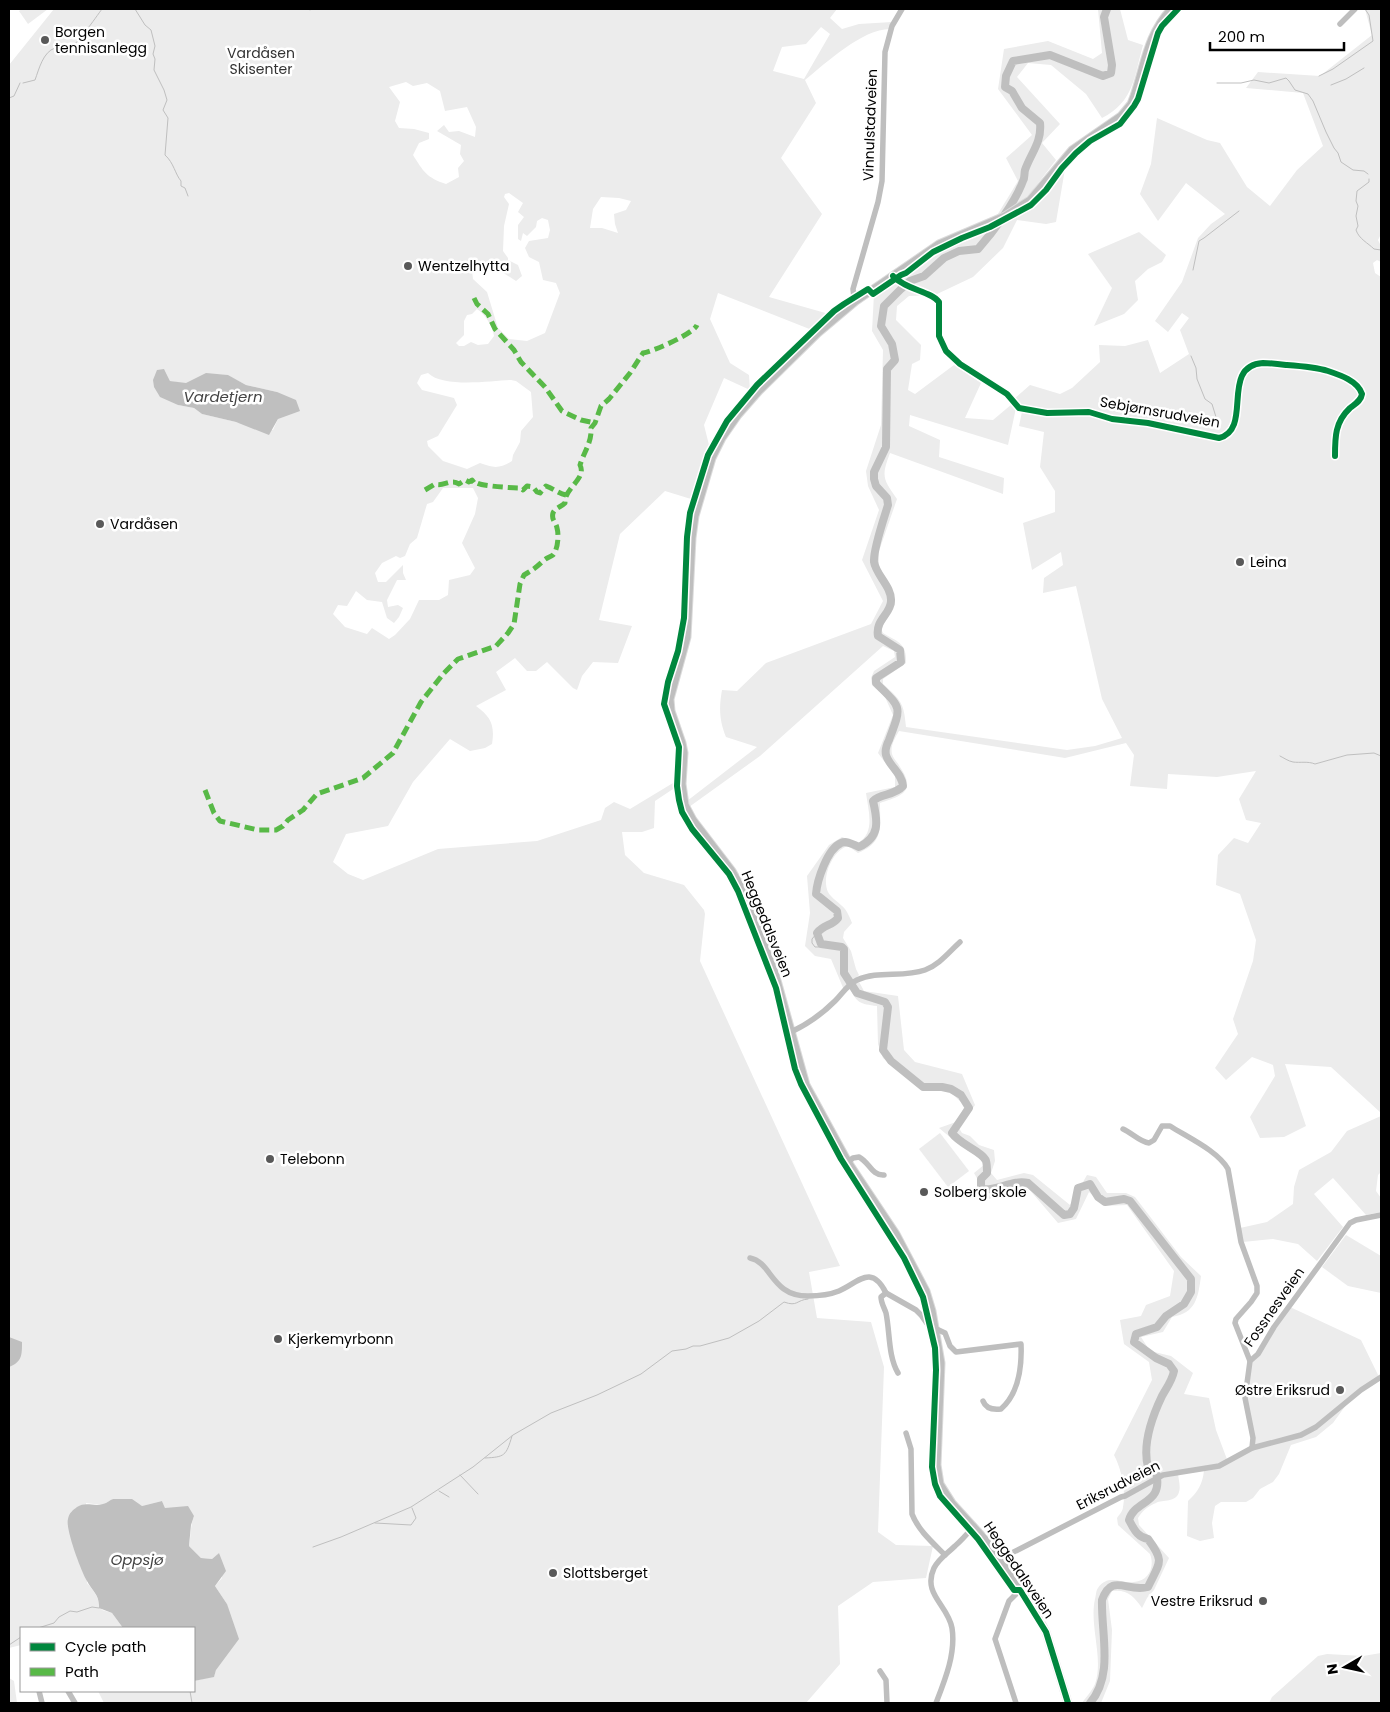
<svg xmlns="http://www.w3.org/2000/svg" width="1390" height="1712" viewBox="0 0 1390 1712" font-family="Poppins,sans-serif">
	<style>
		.green { fill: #ececec; fill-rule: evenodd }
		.water { fill: #bfbfbf }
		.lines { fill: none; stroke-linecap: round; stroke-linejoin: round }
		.stream { stroke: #bfbfbf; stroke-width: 1 }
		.river { stroke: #bfbfbf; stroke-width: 8 }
		.major-casing { stroke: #dbdbdb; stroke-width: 9 }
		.minor { stroke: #bebebe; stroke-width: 5.5 }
		.major { stroke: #bebebe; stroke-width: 7 }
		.quiet { stroke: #58b947; stroke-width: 5; stroke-dasharray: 10 5; stroke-linecap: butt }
		.cycleway-casing { stroke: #fff; stroke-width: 9 }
		.cycleway { stroke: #00873e; stroke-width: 6 }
		.poi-dot { fill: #595959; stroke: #fff; stroke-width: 2 }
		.labels { text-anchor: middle; stroke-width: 5; stroke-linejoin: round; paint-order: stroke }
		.poi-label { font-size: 14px; fill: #000; stroke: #fff; text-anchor: start }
		.park-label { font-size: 14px; fill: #333; stroke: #fff }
		.street-label { font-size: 14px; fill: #000; stroke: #fff }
		.water-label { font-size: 15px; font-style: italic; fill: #444; stroke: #fff }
	</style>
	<rect width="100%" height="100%" fill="#fff"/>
	<!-- green -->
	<g class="green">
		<polygon points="22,9 48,9 28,24 19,11"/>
		<path d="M54,9H837L830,18L842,29L859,24L892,22L890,29C862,29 826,63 805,80L816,103L781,158L822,214L769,297L829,314L812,330L718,293L710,319L730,363L749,375L750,390L724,378L704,425L709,445L711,446L691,499L665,491L620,534L599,620L632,626L618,663L593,662L582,676L577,690L573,688L547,662L536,671H527L515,658L496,672L506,690L476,706C491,717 495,725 492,744L485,748L470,751L450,739L413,782L388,826L346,834L333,862L348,874L363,880L438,849L537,841L601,820L605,808L614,802L630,809L673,783V789L655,801L654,828L642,832H622L625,855L644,873L684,885L704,910L705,914L700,961L840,1266L809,1272L817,1318L871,1322L884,1367L878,1532L896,1545L933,1546L926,1578L873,1582L838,1606L840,1664L806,1703H104L98,1691H194V1681L214,1676L216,1670L227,1604L215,1586L222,1578L219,1553L212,1559L201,1558L189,1546C191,1536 190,1526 194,1516L165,1508L162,1501L142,1506L113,1499L102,1505L86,1503L87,1583C95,1592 99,1599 102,1610L112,1613L123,1628H21V1645L9,1648V65ZM821,27L830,34L804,79L773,71L782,47L806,44ZM406,82L413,86L427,83L440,91L445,111L467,107L476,127L475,137L459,131L449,132L444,125L437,131L461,145L460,154L464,161L458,168L459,177L446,184C427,178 423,171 413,155L419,143L429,139V133L414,129L399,128L395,121L400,102L389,87ZM509,193L523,203L518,212L524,217L518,225V239L521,241L523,233L527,236L536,227L537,221L542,218L548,220L550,230L548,238L529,241L525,248L529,257L539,262L543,280L556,283L560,293L545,333L527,341L509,339L498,328L487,292L473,279L472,271L465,267V264C476,263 486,263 493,272H502L516,281L522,276L518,265L508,260V258L503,251L504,226L509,204L504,197L505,194ZM601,197L619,198L631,201L626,210L614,214L615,224L618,233L602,228H590L593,209ZM477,309C485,314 493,327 494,336L488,344L478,345L471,342L464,346H459L456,343L464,335V321L467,315L472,314ZM164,369L170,381L186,384L206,374L227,375L246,385L277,392L278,419L273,430L236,422L202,414L194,408L178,405ZM428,373C443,388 490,381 511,380L516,381L531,392L533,417L521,431L520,442L513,455L512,461C500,469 493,468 480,463L467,469L443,461L428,446L427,441L438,436L457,405L454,398L422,390L417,383L421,375ZM443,488H473L478,498L475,514L462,543L475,568L470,575L449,580L448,595L439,600H419L410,619L395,635L389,639L372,628L367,634L345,627L333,614L338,605L347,606L356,591L367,600L382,602L387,618L394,623L399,617L403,608L398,605L388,607L387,600L397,580H406L403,573V565L386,582H378L375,573L382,563L396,556L400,558L405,556L410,544L417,538L427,504L433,502Z"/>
		<path d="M1098,9H1120L1128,40L1143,45C1134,77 1134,102 1102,118L1086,94L1051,65L1028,63L1017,77L1060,124L1042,143L1056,160L1032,191L1021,203L996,217L1018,181L1006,158L1032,135L998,89L1004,49L1048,41L1093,59L1102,53Z"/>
		<path d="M1365,9H1381V234L1378,240L1381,246V262L1377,260L1373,263L1375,273L1381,277V1113L1331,1067L1285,1064L1306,1126L1284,1137L1260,1138L1250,1117L1275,1076L1273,1065L1252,1057L1226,1080L1215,1068L1238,1034L1233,1019L1253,961L1256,940L1240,894L1216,885L1218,855L1234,838L1248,843L1261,823L1246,820L1239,799L1256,771L1217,777L1168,774L1167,789L1130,786L1134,755L1126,743L1065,758L899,731C895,738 890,746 892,754C893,758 898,763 900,767C917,792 901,796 880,803C880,828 884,842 858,853L848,846C833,850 821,877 828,892C831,898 840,903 845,909C848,913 850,918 852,923L844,932L843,938L851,951L856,969L859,975L844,990L831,959L815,956L805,946L810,913L807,876L829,845L842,837L858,843C876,832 868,810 866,793L895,787V776L878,753L893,715L885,697L872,685L871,678L874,671L895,657L894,651L883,646L760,756L689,807L687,801L757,747L726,737C719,720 719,707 722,690L737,691L766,663L871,624L883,601L862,560L879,510L868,486L866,471L881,425L883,350L872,331L874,294L945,250L987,232L1024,212L1042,199L1065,169L1056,222L1046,224L1017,220L1003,248L973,277L935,295L909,296L897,306L896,320L921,345L920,360L912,364L908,390L915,394L954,365L981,383L965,418L993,420L1012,404L1016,408L1008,445L910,415L909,426L940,440L939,457L1004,478L1003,494L890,453C881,477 883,479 897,499L879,551V567L894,596L895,604L881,629L883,633C898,642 907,643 906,663L883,679V684C901,700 904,703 906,727L1067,750L1095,746L1122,738L1102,699L1076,586L1043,593L1044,578L1063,565L1061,552L1032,570L1023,523L1055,512V491L1040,467L1044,432L1019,426L1023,407L1015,398L1030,385L1060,394L1072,388L1100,362L1099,345L1125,346L1148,340L1160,373L1189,354L1180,330L1189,318L1182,313L1168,332L1155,321L1182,282L1198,238L1211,224L1225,214L1186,183L1158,221L1140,194L1151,164L1157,118L1207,140L1220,143L1247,187L1270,206L1297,170L1323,146L1303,93L1246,88L1258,72L1320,76L1372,35Z"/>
		<polygon points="1139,232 1166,255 1162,262 1148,269 1135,281 1138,300 1124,314 1094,326 1112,288 1088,254"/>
		<path d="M857,978L864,991L898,996L904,1050L915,1062L962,1074L975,1105L959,1128L962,1133L970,1136L979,1145L994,1150L995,1161L991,1173L997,1180L1024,1173L1033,1175L1070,1205L1087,1175L1096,1177L1107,1193H1126L1135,1197L1181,1257L1201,1276C1198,1298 1196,1313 1172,1317L1163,1332L1141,1337L1150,1351L1171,1356L1193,1373L1184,1394L1209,1398L1216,1430L1228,1462L1253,1448L1246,1406L1251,1365L1257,1354L1290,1307L1361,1340L1379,1377L1354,1394L1333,1423L1316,1437L1291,1445L1279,1474L1273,1482L1260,1489L1253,1498L1246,1502H1221L1215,1506L1212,1523L1214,1538L1200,1541L1187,1536L1188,1501C1198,1492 1203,1483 1204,1470L1178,1472C1178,1478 1181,1486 1179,1492C1176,1503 1163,1499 1156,1503C1148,1506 1142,1511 1138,1518L1139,1525L1169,1558L1154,1590L1147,1598L1142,1608C1134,1596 1127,1589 1112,1591L1108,1599L1112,1630L1110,1681L1101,1703H1082C1086,1697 1092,1691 1095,1684C1104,1658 1089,1626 1095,1599C1096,1596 1096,1590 1098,1588C1108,1573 1122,1584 1134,1582C1149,1581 1155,1567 1150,1554L1118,1525L1117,1518C1119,1515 1123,1511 1123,1507C1126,1492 1122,1470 1114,1455L1152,1380L1149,1362L1124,1344L1120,1320L1141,1316L1146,1305L1170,1296L1174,1271L1127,1205L1104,1206L1089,1192L1076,1219L1058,1223L1028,1188H1014L989,1199L974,1173L985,1164L983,1155L957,1143L939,1128L956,1122L965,1106L948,1090L923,1091L883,1058L878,1044L877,1006C860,1004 856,1003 849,986Z"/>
		<polygon points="1381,1116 1381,1172 1378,1175 1376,1191 1381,1198 1381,1212 1366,1215 1333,1178 1314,1194 1343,1227 1317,1261 1298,1244 1273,1239 1243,1242 1240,1228 1267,1222 1293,1204 1294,1187 1299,1170 1331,1152 1347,1131"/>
		<polygon points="940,1133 969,1171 948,1187 919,1149"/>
		<polygon points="1346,1235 1381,1256 1381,1293 1348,1286 1322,1267"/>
		<polygon points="1381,1653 1381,1703 1269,1703 1272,1697 1318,1656 1327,1654 1363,1656"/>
		<polygon points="9,1678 14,1681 17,1703 9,1703"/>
	</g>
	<!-- water -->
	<g class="water">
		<polygon points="164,369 170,381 186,383 206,373 228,375 246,385 277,392 296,400 300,411 278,419 269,435 236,422 202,414 194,408 178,405 160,397 154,387 153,380 157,370"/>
		<path d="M9,1337L22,1342C22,1355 22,1362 9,1367Z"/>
		<path d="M113,1499H132L142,1506L162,1501L165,1508L188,1506L194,1516L191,1525L189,1546L201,1558L212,1559L219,1553L226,1571L215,1586L227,1604L239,1639L216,1670L214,1677L194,1681V1628H123L112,1613L99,1608C100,1595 92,1591 87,1581C81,1571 65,1528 68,1519C69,1513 73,1510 77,1507C86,1501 94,1507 103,1504C107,1503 110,1500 113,1499Z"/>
	</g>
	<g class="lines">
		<!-- stream -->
		<g class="stream">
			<path d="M135,9L145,25L151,30L155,46L153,54L155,59L154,70L164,90L167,100L163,110L168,118L165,155C174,163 175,174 181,181V186L185,188L188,196"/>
			<polyline points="310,9 310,10"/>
			<polyline points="1319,76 1333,69 1373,41 1369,15 1365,9"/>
			<path d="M23,83L35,80C39,69 43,52 55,48C58,51 62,52 66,51C75,48 96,17 102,9"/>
			<polyline points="1217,83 1241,83 1254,80 1269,83 1286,78 1289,81 1295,90 1308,94 1313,101 1326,132 1334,148 1338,153 1341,162 1353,170 1364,171 1368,174"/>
			<polyline points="1331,85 1346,79 1364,68"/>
			<polyline points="9,98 14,96 20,83"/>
			<path d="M1369,179V182L1357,191L1356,201L1358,206L1356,216L1358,226L1356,230C1359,239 1368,243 1374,249L1381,250"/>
			<polyline points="1193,270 1199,241 1204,238 1239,211"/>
			<polyline points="1191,356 1196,368 1197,379 1205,399 1212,404 1216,417 1219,420"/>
			<path d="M1280,756C1284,758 1288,761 1293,762C1300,763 1308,761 1315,764L1347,755L1374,753L1381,756"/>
			<polyline points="817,933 812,939 812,943 815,947 821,947 826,945"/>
			<path d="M485,1458C505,1457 506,1456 512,1436"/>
			<polyline points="460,1475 478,1494"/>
			<polyline points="439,1491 449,1497"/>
			<polyline points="375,1523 411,1525 416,1518 412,1508"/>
			<path d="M313,1547L341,1537L411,1507L473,1467L513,1435L551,1413L597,1395L641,1374L672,1351L686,1349L693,1346H700L729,1338L759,1321L784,1302C798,1307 796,1300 808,1299"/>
			<polyline points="38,1628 54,1623 59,1617 70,1611 77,1612 92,1607 99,1608"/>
			<polyline points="9,1645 21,1637"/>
			<polyline points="190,1691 192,1703"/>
		</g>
		<!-- river -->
		<path class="river" d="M1090,1703C1114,1675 1101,1634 1102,1600C1112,1572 1127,1593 1148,1587C1160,1562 1165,1562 1148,1539C1137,1537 1134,1529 1129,1520C1135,1499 1164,1505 1156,1472L1148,1467C1142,1444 1152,1417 1162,1396C1167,1387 1172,1381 1174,1371L1169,1364L1156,1358L1134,1342L1136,1334L1157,1327L1166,1316L1184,1304L1191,1292V1279L1130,1201L1124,1199L1105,1202L1098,1197L1090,1184L1078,1188L1074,1208L1070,1214L1064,1215L1028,1183C1012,1179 997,1192 981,1189V1179L987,1173C987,1169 987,1164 986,1161C983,1152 959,1144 952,1133L969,1108L961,1095L951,1089L942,1087H923L891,1061L883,1050L888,1007L885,1002L857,993L844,973V949L842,947L821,944L817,933C824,924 832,926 838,918L837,911L816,894C817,881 827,849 841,843C847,840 854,845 859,847C880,837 878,822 873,801C881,793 894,796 903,786C902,773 889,766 886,755C885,751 887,744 889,740C902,705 902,709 876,683V678L901,662L900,650L878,636C875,620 891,614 891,601C892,587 876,575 874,562C873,550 884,518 888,505L887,498L876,486L874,479V472L886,447L887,369L895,360L892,344L881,326L884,306L901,289L910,281L924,276L944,258L959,251L978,249C993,232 1015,203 1023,181C1025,178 1024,174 1025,170C1031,153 1042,142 1040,123L1022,108L1012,91L1005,87L1006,76L1013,61L1050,55L1103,76L1111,73L1112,65L1104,17L1107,9"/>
		<defs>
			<path id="major" d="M1068,1703L1046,1632L1037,1615L992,1547L952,1503L940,1484L937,1465L941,1363L932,1311L926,1291L896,1234L848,1162L806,1085L775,973L743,890L732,871L693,820L685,805L682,784L684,753L682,743L671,711L670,699L687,637L692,538L695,516L712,458L722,438L738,415L759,391L818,333L856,301L939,244L1005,216L1030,200L1072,150L1121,116L1131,104L1134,96C1145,64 1147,35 1171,9"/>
		</defs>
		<!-- major casing -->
		<use href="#major" class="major-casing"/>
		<!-- minor -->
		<g class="minor">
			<polyline points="1340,24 1355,9"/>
			<path d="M893,276C906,290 931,291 939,302V336L946,351L960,364L1007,394L1019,408L1047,413L1089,412L1112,419L1148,423L1219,438C1254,429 1219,366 1263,363C1271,363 1279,364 1286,365C1300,366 1315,367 1328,371C1340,375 1358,381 1362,394C1361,401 1355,404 1350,408C1335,422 1335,437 1335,456"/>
			<polyline points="856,301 854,298 853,289 878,202 882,181 885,52 892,26 902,9"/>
			<path d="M791,1032C808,1024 822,1014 835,1001C842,994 847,985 857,980C878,970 903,978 925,970C939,965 949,952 960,942"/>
			<path d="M1123,1129C1132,1133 1140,1142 1149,1143L1154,1140L1162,1126H1170C1187,1137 1218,1151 1228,1169L1241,1242L1257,1286V1293L1251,1302L1236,1319L1235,1323L1250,1361"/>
			<path d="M848,1162L853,1158L859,1157C869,1162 872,1176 884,1175"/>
			<path d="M750,1258C772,1262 771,1296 808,1296C819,1296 829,1295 839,1291C858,1283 871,1263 886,1293"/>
			<path d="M898,1373C888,1356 890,1332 886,1313C884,1307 881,1303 881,1297L886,1293L916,1310L921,1315L928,1325L945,1333L950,1346L956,1352L1021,1344C1022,1367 1019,1393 1001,1409C993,1410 986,1409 983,1401"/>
			<path d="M906,1433L911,1449L912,1514C918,1530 933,1543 945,1555"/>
			<polyline points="1252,1448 1253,1438 1245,1398 1250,1361 1258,1354 1274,1327 1350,1223 1356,1220 1381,1215"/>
			<polyline points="1000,1559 1121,1497 1125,1496 1163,1475 1219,1466 1252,1448 1301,1435 1316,1427 1361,1390 1381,1377"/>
			<polyline points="880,1671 886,1680 887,1703"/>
			<polyline points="39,1691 42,1703"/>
			<polyline points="68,1691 75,1703"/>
			<path d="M936,1703C945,1680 956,1653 952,1628C948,1605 922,1594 934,1568C939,1558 948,1553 955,1546C962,1540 968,1533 974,1526"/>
			<polyline points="1016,1703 995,1639 1009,1601 1020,1590"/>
		</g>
		<!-- major -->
		<use href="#major" class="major"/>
		<!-- quiet -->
		<g class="quiet">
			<polyline points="474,298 477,304 488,314 495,329 514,350 521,362 545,387 562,411 581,420 595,423"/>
			<path d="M425,490L435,484C444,487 451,478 459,484L465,480L469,482L472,480L475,484L477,483C482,486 512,488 520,488L523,490L527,486L533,487L537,492L540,493L546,486C554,489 558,493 566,495"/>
			<path d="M205,790L214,813L220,821L258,830H276L283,826L288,820L303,810L317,794L363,778L393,753L421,702L444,673L458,659L496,646L508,633L514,624L520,584L524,575C531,571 537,567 543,561C546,558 550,557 553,555C558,549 559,535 557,528C556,522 551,520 553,513C555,508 561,507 565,503C564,488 587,479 580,465C584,452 592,442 591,428L595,423L601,406L609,399L630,373L643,353C654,351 693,334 697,325"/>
		</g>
		<defs>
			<g id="cycleway">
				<path d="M893,276C906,290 931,291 939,302V336L946,351L960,364L1007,394L1019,408L1047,413L1089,412L1112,419L1148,423L1219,438C1254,429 1219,366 1263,363C1271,363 1279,364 1286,365C1300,366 1315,367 1328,371C1340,375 1358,381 1362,394C1361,401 1355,404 1350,408C1335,422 1335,437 1335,456"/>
				<polyline points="1068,1703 1046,1632 1020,1590 1014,1590 978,1539 940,1496 935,1484 932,1467 936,1370 935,1348 923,1297 904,1258 841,1159 801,1084 795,1069 776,988 738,891 729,874 692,829 682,812 679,800 677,786 679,747 664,704 668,682 678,651 684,618 687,537 690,513 708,455 727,421 757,385 834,311 844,304 868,289 873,294 901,275 906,273 933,252 962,238 990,227 1031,205 1046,190 1062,168 1076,153 1090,141 1120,124 1134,106 1138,99 1158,33 1162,26 1178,9"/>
			</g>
		</defs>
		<!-- cycleway casing -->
		<use href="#cycleway" class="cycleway-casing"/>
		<!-- cycleway -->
		<use href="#cycleway" class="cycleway"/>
	</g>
	<!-- markers -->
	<g class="poi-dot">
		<circle cx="45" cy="40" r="5"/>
		<circle cx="408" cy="266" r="5"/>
		<circle cx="100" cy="524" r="5"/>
		<circle cx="1240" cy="562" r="5"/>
		<circle cx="270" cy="1159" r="5"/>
		<circle cx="924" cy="1192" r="5"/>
		<circle cx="278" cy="1339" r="5"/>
		<circle cx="1340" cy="1390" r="5"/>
		<circle cx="553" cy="1573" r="5"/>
		<circle cx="1263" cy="1601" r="5"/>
	</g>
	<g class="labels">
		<!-- poi labels -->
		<g class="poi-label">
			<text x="55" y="37">Borgen<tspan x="55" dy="16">tennisanlegg</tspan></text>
			<text x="418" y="271">Wentzelhytta</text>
			<text x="110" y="529">Vardåsen</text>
			<text x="1250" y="567">Leina</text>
			<text x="280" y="1164">Telebonn</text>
			<text x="934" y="1197">Solberg skole</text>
			<text x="288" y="1344">Kjerkemyrbonn</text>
			<text x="1330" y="1395" text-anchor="end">Østre Eriksrud</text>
			<text x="563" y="1578">Slottsberget</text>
			<text x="1253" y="1606" text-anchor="end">Vestre Eriksrud</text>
		</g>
		<!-- park labels -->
		<g class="park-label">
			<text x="261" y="58">Vardåsen<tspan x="261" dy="16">Skisenter</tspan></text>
		</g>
		<!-- street labels -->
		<g class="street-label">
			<text transform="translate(870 125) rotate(-88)" y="5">Vinnulstadveien</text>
			<text transform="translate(1160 412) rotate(10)" y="5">Sebjørnsrudveien</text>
			<text transform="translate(767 924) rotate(68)" y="5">Heggedalsveien</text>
			<text transform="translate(1274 1307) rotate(-55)" y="5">Fossnesveien</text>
			<text transform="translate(1118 1485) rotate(-27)" y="5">Eriksrudveien</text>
			<text transform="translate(1019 1570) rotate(56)" y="5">Heggedalsveien</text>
		</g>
		<!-- water labels -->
		<g class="water-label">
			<text x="223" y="402">Vardetjern</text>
			<text x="137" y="1565">Oppsjø</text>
		</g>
	</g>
	<!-- border -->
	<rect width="1390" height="1712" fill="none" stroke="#000000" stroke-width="20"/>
	<!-- legend -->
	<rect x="20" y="1627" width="175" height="65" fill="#ffffff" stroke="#999999"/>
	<rect x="30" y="1643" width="25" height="8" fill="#00873e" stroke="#999999"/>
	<text x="65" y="1652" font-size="15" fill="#000000">Cycle path</text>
	<rect x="30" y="1668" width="25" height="8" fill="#58b947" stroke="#999999"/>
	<text x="65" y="1677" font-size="15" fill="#000000">Path</text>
	<!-- north arrow -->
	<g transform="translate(1345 1667) rotate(261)" stroke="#ffffff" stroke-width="4" paint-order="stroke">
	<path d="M0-4L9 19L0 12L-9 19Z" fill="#000000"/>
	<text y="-8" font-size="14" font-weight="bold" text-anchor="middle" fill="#000000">N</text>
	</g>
	<!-- scale -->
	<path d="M1210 42v8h134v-8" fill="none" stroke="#000000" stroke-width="2.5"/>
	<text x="1218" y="42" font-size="15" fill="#000000" stroke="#ffffff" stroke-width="4" paint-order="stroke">200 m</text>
</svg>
